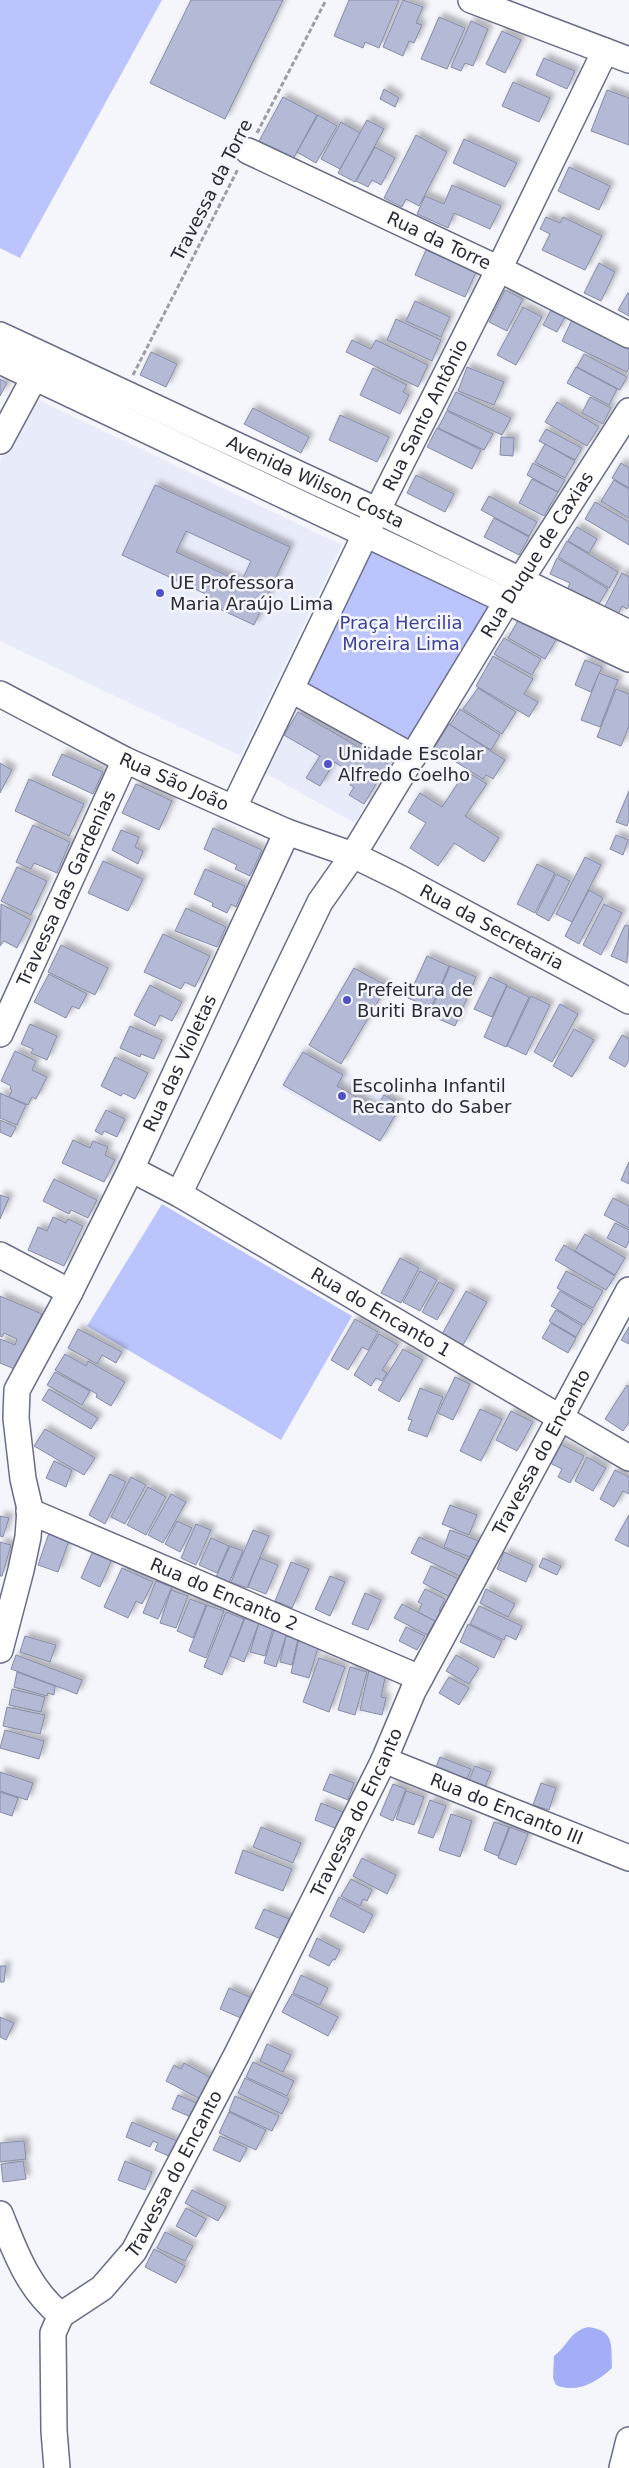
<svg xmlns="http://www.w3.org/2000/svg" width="629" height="2468" viewBox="0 0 629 2468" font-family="'DejaVu Sans',sans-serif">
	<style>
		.built { fill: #e8ebfa }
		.green { fill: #bbc4fc }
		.water { fill: #a3aef7 }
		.building { fill: #b4b9d6; stroke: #868ba6; fill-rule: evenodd; filter: url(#shadow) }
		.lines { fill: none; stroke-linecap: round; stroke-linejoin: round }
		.minor-casing { stroke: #696d87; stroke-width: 28 }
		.path { stroke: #9d9fa8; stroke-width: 3; stroke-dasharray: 5 2.5; stroke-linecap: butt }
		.minor { stroke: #fff; stroke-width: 25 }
		.poi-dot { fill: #5051c7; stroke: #f4f6fc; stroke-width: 2 }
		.labels { text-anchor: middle; stroke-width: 5; stroke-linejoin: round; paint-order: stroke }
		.street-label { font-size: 18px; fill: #292b36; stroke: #f4f6fc }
		.poi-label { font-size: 18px; fill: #292b36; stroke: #f4f6fc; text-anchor: start }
		.park-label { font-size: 18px; fill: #3e4196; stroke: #f4f6fc }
	</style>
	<defs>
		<filter id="shadow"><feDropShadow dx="4.5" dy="-4.5" stdDeviation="2.5" flood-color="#0004"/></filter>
	</defs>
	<rect width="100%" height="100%" fill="#f4f6fc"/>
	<!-- built -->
	<g class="built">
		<polygon points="32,397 342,545 241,756 0,641 0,462"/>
		<polygon points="300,705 393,756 355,823 263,772"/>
		<polygon points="302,1048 404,1103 382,1143 280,1088"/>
	</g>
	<!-- green -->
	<g class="green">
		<polygon points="0,0 162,0 20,258 0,248"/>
		<polygon points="373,548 490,604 409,742 306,684"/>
		<polygon points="162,1204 352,1316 281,1440 87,1326"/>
	</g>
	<!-- water -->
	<path class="water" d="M588,2327C615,2330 611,2345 612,2368C597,2382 577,2394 556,2385L553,2378L554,2356C567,2347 570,2331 588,2327Z"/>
	<!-- building -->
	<g class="building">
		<polygon points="191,0 283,0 225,119 150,83"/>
		<polygon points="349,0 399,0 379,48 365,42 363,48 334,36"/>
		<polygon points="403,0 423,7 416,23 422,25 414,43 409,41 403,56 383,47"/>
		<polygon points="439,17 465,28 447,69 421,59"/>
		<polygon points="471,21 488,29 473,66 465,63 461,71 451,67"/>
		<polygon points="502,31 521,40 505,73 486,64"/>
		<polygon points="544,58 575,71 567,89 536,75"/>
		<polygon points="513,82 550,98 539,122 502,106"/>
		<polygon points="384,89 399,98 395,107 380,99"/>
		<polygon points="607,90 629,98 629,145 591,131"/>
		<polygon points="283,97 317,115 292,161 258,143"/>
		<polygon points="318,115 337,126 316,163 297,152"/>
		<polygon points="367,120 384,129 355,182 338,173"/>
		<polygon points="341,122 360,133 340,169 321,159"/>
		<polygon points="416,135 447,152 419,206 406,199 402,207 384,198"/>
		<polygon points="464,139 517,163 505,187 453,163"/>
		<polygon points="375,147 395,158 381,185 372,180 368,187 356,181"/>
		<polygon points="569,167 610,186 599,210 558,191"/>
		<polygon points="452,185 501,206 490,229 454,213 448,228 417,214 425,196 444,204"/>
		<polygon points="546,217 560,223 563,217 602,236 585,270 542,250 550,234 540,229"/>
		<polygon points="426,250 476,272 465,297 415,275"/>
		<polygon points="599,263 615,272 601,301 584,293"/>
		<polygon points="505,290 523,299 507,331 489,322"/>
		<polygon points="628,293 629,294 629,316 618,310"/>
		<polygon points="415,301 450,317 441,337 406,321"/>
		<polygon points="523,307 542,317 516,365 497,355"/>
		<polygon points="551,310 565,317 557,332 543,325"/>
		<polygon points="396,319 441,340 432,361 387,340"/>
		<polygon points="572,320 629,348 629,367 627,372 562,341"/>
		<polygon points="352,340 371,349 376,340 428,365 418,387 346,352"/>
		<polygon points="151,352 177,364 166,387 140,375"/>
		<polygon points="584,354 627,377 620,390 577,367"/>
		<polygon points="467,367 504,382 494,405 458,391"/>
		<polygon points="576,367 617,389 609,405 567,383"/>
		<polygon points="373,368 407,385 403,392 409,395 400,414 360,395"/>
		<polygon points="0,379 7,383 0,396"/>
		<polygon points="456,392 511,418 502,435 447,410"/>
		<polygon points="590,397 611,408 603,424 582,413"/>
		<polygon points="557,402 599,427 587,446 545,422"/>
		<polygon points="253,408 309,437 301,453 244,424"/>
		<polygon points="447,411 493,434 484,450 438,428"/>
		<polygon points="340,415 389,437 377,462 329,440"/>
		<polygon points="437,428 481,450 472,469 427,447"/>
		<polygon points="546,429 582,448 575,460 539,441"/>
		<polygon points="501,437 514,438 513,456 500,455"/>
		<polygon points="545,444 575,461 565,478 535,462"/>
		<polygon points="533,463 565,480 558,492 527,475"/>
		<polygon points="621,463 629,468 629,488 612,478"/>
		<polygon points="416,475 454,494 445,512 407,493"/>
		<polygon points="532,479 558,492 544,516 519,503"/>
		<polygon points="614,480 629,489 629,518 601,501"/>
		<path d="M155,485L290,547L254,625L207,603L210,596L122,555ZM186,531L251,561L241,582L176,552Z"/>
		<polygon points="489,496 537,522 529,536 481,510"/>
		<polygon points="595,502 629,522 629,545 585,519"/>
		<polygon points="494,518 529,537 519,555 484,537"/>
		<polygon points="577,527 597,539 589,553 568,541"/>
		<polygon points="567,541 618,572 609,588 558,557"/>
		<polygon points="557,558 608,589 597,607 566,593 570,583 550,574"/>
		<polygon points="622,573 629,577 629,606 627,609 622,606 617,617 603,610"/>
		<polygon points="519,619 556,640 545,659 508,638"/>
		<polygon points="504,638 541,659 532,675 494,654"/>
		<polygon points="493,656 533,679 524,694 538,702 529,717 476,686"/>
		<polygon points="585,660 602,667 591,692 575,685"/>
		<polygon points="599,673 618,680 600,727 581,720"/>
		<polygon points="478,688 516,712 502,734 463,709"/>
		<polygon points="616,689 629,694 629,726 621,746 597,737"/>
		<polygon points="460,709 500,735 491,750 450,725"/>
		<polygon points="298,712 388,764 364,804 349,795 354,787 350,785 356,775 334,762 320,786 306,778 320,756 284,735"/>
		<polygon points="449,724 505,760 493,779 486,775 483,779 434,748"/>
		<polygon points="62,754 103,772 93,794 52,775"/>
		<polygon points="0,763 12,770 0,793"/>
		<polygon points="466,771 487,784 465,816 499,838 484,862 454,843 438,866 410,848 426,823 408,812 420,793 442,807"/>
		<polygon points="29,779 84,804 69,836 15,811"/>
		<polygon points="136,784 172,801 159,830 122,813"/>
		<polygon points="629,791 629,820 627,826 616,822"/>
		<polygon points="33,825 70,842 57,873 34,863 31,869 16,862"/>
		<polygon points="213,828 262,850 250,876 235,869 237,865 204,849"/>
		<polygon points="121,830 139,837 135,847 143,851 138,864 112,850"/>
		<polygon points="616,835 628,840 623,855 610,849"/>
		<polygon points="585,857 601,865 572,922 556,914"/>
		<polygon points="103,861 143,879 128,911 88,893"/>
		<polygon points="537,864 555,873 535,913 517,904"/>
		<polygon points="17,867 47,881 31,915 1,901"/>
		<polygon points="205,869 245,886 236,907 231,904 227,913 212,906 213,903 194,894"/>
		<polygon points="556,874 570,881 549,921 536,914"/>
		<polygon points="589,890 603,898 579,944 565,936"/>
		<polygon points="1,904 31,920 17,948 4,941 0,946"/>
		<polygon points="604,904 622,913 601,955 583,945"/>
		<polygon points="186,908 226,927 217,947 175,931"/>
		<polygon points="625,925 629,926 627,963 611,956"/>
		<polygon points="163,934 210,956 195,987 185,982 181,989 144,972"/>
		<polygon points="61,945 108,968 95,995 48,972"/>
		<polygon points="427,956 449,966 431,1008 408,998"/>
		<polygon points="450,966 476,977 455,1026 429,1015"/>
		<polygon points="354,968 387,986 341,1064 309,1045"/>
		<polygon points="49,974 87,994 79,1009 72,1006 66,1018 34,1002"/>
		<polygon points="490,977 507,985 492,1017 474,1009"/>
		<polygon points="150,985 182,1002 172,1021 160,1015 155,1026 134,1015"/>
		<polygon points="507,986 529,997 506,1047 484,1037"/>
		<polygon points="531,996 550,1005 526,1055 507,1046"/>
		<polygon points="560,1004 578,1014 552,1062 534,1052"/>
		<polygon points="30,1024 57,1036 47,1060 31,1053 33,1049 21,1044"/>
		<polygon points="130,1026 162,1040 154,1059 141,1054 140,1057 120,1048"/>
		<polygon points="574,1029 594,1040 572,1077 553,1066"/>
		<polygon points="622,1035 629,1039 629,1060 625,1067 609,1058"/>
		<polygon points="15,1051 36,1061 32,1070 47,1077 36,1099 32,1097 28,1105 9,1097 12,1090 10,1089 11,1086 1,1081"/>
		<polygon points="303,1052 343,1075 337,1086 376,1108 384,1095 401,1105 380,1141 283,1085"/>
		<polygon points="115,1057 148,1073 135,1099 123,1093 121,1096 101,1086"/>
		<polygon points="0,1093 26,1105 17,1125 0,1118"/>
		<polygon points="106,1110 125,1119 117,1137 104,1131 102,1135 95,1131"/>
		<polygon points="0,1120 16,1127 11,1137 0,1132"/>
		<polygon points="73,1140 90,1148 93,1141 108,1147 105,1155 115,1160 104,1182 62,1163"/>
		<polygon points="629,1162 629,1184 621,1180"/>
		<polygon points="54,1179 97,1200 88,1218 71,1210 69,1214 43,1201"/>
		<polygon points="0,1195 9,1198 0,1219"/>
		<polygon points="613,1198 629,1206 629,1228 604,1215"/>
		<polygon points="53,1217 66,1223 68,1219 83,1226 64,1266 28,1250 38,1227 47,1231"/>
		<polygon points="615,1223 629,1230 629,1241 626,1248 607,1238"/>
		<polygon points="585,1234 625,1258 615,1275 575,1251"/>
		<polygon points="564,1245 615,1276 606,1290 555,1260"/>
		<polygon points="400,1258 419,1268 401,1303 381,1293"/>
		<polygon points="420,1271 437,1280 420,1311 403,1302"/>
		<polygon points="566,1271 603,1291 593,1308 557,1288"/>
		<polygon points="439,1282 454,1290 437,1320 422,1312"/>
		<polygon points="466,1291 487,1302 463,1345 442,1334"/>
		<polygon points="560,1291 593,1310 584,1325 551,1306"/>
		<polygon points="0,1296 42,1314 17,1370 0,1363 0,1339 15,1345 17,1339 4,1333 2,1337 0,1336"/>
		<polygon points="556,1310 582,1326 576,1337 549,1321"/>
		<polygon points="355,1319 378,1332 368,1350 362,1347 348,1370 331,1360"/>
		<polygon points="551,1323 576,1338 568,1353 542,1338"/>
		<polygon points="629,1327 629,1344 621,1340"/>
		<polygon points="78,1329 122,1352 116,1363 102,1355 97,1364 68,1348"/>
		<polygon points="379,1334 398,1345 382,1370 387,1373 382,1381 376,1378 371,1386 354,1375"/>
		<polygon points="403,1349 423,1360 399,1402 378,1390"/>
		<polygon points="65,1354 86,1366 88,1361 125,1382 111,1406 96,1397 97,1394 55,1370"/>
		<polygon points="55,1372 90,1391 82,1405 47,1385"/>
		<polygon points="455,1377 470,1384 453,1420 438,1413"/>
		<polygon points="627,1385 629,1387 629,1422 623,1431 605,1419"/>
		<polygon points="420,1388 443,1397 427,1437 408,1430 412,1420 408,1419"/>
		<polygon points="49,1389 98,1418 91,1429 42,1400"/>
		<polygon points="480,1409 502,1419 481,1461 460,1451"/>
		<polygon points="511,1411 533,1422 517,1451 496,1440"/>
		<polygon points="45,1429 95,1458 84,1475 34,1446"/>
		<polygon points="558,1443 584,1456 570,1483 558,1477 562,1469 548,1462"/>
		<polygon points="587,1457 606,1468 593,1491 575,1481"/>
		<polygon points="54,1461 72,1470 66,1487 46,1478"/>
		<polygon points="615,1470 629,1477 629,1494 623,1491 614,1507 600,1499"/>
		<polygon points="110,1474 126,1482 105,1524 89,1515"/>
		<polygon points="131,1477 146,1485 125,1524 111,1517"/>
		<polygon points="148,1487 166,1497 146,1535 127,1525"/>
		<polygon points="171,1494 186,1502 163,1543 148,1535"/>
		<polygon points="450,1505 477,1515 469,1535 442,1524"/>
		<polygon points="629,1515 629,1547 615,1540"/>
		<polygon points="0,1516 9,1518 3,1537 0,1536"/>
		<polygon points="177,1521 192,1528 180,1552 165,1544"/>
		<polygon points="196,1524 211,1530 196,1565 181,1558"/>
		<polygon points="253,1530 269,1536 247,1588 231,1582"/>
		<polygon points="450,1530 479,1541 472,1558 444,1547"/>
		<polygon points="49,1533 69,1540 58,1572 38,1565"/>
		<polygon points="419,1537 469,1560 462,1577 411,1553"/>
		<polygon points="211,1538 229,1546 217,1573 199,1565"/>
		<polygon points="0,1542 11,1545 2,1576 0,1576"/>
		<polygon points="230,1546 243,1551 229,1583 216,1577"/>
		<polygon points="93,1551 112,1559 100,1587 81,1578"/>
		<polygon points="504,1552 533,1565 526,1582 497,1569"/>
		<polygon points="260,1558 278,1565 266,1594 248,1587"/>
		<polygon points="543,1558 561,1566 557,1575 539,1567"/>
		<polygon points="291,1562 309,1569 292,1608 275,1601"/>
		<polygon points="431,1566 459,1579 450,1597 423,1583"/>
		<polygon points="122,1568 153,1582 142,1604 136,1601 128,1618 104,1607"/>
		<polygon points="330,1576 345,1582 330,1616 315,1609"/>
		<polygon points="156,1581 172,1587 158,1619 143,1613"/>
		<polygon points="425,1589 445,1599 439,1611 443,1613 438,1623 418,1612 422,1604 418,1602"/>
		<polygon points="486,1589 515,1604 508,1617 480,1603"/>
		<polygon points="171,1590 188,1596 176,1628 160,1623"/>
		<polygon points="365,1593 381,1600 368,1630 352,1624"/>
		<polygon points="190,1599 206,1605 193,1638 177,1631"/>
		<polygon points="402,1604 435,1621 427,1635 394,1618"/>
		<polygon points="207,1605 224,1611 206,1658 189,1651"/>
		<polygon points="479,1606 522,1626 516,1640 506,1635 504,1640 470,1624"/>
		<polygon points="226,1612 244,1619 222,1675 204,1667"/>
		<polygon points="245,1618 259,1623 244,1662 230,1656"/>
		<polygon points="259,1623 273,1628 265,1656 250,1652"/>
		<polygon points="468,1624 502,1641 494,1658 460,1642"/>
		<polygon points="406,1627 425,1636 417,1650 399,1641"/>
		<polygon points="274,1630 287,1633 276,1667 264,1663"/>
		<polygon points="25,1636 56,1645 50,1662 20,1652"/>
		<polygon points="286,1636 298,1639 292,1665 280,1662"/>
		<polygon points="299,1639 319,1644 309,1678 291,1673"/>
		<polygon points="16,1655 82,1680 77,1694 11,1669"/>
		<polygon points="456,1655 479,1668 469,1684 446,1671"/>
		<polygon points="319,1658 345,1667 329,1712 303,1702"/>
		<polygon points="350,1667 367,1672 355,1715 338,1710"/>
		<polygon points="369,1670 386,1673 381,1697 386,1698 382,1715 360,1710"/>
		<polygon points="17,1672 55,1686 54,1695 48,1693 47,1696 14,1687"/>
		<polygon points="449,1677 469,1688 459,1705 439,1693"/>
		<polygon points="12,1689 45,1697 41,1712 9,1705"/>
		<polygon points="7,1707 45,1715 40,1734 3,1726"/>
		<polygon points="5,1730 44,1741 39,1759 0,1748"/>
		<polygon points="440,1757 471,1769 465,1785 434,1772"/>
		<polygon points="475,1766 491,1772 482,1794 466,1787"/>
		<polygon points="0,1772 33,1783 27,1800 0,1791"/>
		<polygon points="330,1774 354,1783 348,1800 323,1790"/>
		<polygon points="541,1783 556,1788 549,1810 533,1805"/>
		<polygon points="393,1784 406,1789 393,1821 380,1815"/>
		<polygon points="406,1791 424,1797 414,1825 396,1819"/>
		<polygon points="0,1792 18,1798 12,1816 0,1812"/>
		<polygon points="430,1800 446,1806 433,1838 418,1833"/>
		<polygon points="321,1803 343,1812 337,1829 315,1820"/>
		<polygon points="451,1814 472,1821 460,1857 439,1850"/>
		<polygon points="494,1822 509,1827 498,1856 484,1850"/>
		<polygon points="261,1827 301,1843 293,1863 253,1847"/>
		<polygon points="510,1827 528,1834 516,1865 498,1858"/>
		<polygon points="243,1850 292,1869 283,1891 235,1873"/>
		<polygon points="362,1858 396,1875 387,1894 353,1876"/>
		<polygon points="351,1879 372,1890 367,1901 363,1899 360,1906 341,1896"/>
		<polygon points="339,1897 373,1915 364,1933 330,1916"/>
		<polygon points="264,1909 297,1922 288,1942 255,1928"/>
		<polygon points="317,1938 340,1950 335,1960 333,1959 329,1966 309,1956"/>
		<polygon points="0,1966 6,1966 4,1982 0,1982"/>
		<polygon points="301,1975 328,1988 320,2005 293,1993"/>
		<polygon points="229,1988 252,1998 243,2019 220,2009"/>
		<polygon points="292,1994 338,2017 328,2036 282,2012"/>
		<polygon points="0,2017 14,2023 6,2040 0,2037"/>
		<polygon points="267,2044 291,2055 283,2072 260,2061"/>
		<polygon points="253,2062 294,2081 287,2096 246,2077"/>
		<polygon points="184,2063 215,2080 204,2101 166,2081 174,2065 181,2069"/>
		<polygon points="245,2078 289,2099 282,2114 238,2093"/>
		<polygon points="178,2095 204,2106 198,2120 172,2109"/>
		<polygon points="235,2096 279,2116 272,2131 229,2111"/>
		<polygon points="229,2112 266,2130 256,2150 219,2133"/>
		<polygon points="132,2122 177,2141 173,2158 155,2150 158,2143 153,2141 150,2147 126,2137"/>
		<polygon points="220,2136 247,2148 240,2162 213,2150"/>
		<polygon points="24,2141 26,2159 0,2162 0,2143"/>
		<polygon points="23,2161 26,2179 3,2182 1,2164"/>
		<polygon points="125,2161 152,2172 145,2190 118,2180"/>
		<polygon points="192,2190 226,2207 218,2221 185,2203"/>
		<polygon points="186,2208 206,2219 196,2237 176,2226"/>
		<polygon points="165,2232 193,2246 185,2261 157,2248"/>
		<polygon points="154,2249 185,2266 176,2283 145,2267"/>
	</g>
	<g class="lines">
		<defs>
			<g id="minor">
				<polyline points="471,0 629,60"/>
				<path id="s1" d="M248,151L499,269L629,335"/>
				<path id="s2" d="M0,335L378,511L629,633"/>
				<polyline points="0,361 629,659"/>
				<polyline points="0,441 34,378"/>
				<polyline points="292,690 413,757"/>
				<path id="s3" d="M0,694L125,760L287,832L353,855L400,878L629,1001"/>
				<path id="s4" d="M234,807L365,535L499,269L605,51"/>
				<path id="s5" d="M0,1034L125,760"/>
				<path id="s6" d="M131,1169L179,1194L629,1458"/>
				<path id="s7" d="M179,1194L320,902L353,855L507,601L629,411"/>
				<polyline points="0,1255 70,1292"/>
				<path id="s8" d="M29,1511L420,1678"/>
				<path id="s9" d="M0,1650L21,1570L28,1537L30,1509L23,1479L16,1418L17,1390L70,1292L131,1169L287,832"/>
				<path id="s10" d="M384,1760L629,1858"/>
				<path d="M0,2214C15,2251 28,2289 61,2315"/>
				<path id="s11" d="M61,2315L102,2288L134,2251L237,2054L384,1760L413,1691L629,1290"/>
				<polyline points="57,2468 54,2431 53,2333 61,2315"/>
				<polyline points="622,2468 629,2440"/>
			</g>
		</defs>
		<!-- minor casing -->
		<use href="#minor" class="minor-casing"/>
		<!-- path -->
		<g class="path">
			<polyline points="257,133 326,0"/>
			<polyline points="133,375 238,169"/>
		</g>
		<!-- minor -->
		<use href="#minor" class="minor"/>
	</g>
	<!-- markers -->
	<g class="poi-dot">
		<circle cx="160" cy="593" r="5"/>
		<circle cx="328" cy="764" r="5"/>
		<circle cx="347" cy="1000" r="5"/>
		<circle cx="342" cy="1096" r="5"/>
	</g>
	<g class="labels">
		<!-- street labels -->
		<g class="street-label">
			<text transform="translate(212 190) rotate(-63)" y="6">Travessa da Torre</text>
			<text dy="6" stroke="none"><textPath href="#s1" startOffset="211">Rua da Torre</textPath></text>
			<text dy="6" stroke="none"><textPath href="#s4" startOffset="436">Rua Santo Antônio</textPath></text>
			<text dy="6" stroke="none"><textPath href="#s2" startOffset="348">Avenida Wilson Costa</textPath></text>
			<text dy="6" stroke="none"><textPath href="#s7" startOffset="734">Rua Duque de Caxias</textPath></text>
			<text dy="6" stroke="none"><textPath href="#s3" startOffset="195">Rua São João</textPath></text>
			<text dy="6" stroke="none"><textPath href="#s5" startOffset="160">Travessa das Gardenias</textPath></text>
			<text dy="6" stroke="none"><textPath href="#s3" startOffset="545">Rua da Secretaria</textPath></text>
			<text dy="6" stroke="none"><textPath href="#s9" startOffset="630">Rua das Violetas</textPath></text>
			<text dy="6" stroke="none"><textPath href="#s6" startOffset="288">Rua do Encanto 1</textPath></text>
			<text dy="6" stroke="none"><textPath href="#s11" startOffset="995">Travessa do Encanto</textPath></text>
			<text dy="6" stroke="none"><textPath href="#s8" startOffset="212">Rua do Encanto 2</textPath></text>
			<text dy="6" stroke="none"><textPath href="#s10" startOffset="132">Rua do Encanto III</textPath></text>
			<text dy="6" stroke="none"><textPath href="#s11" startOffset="590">Travessa do Encanto</textPath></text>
			<text dy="6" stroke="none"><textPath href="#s11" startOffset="185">Travessa do Encanto</textPath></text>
		</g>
		<!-- poi labels -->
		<g class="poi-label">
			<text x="170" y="589">UE Professora<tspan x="170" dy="21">Maria Araújo Lima</tspan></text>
			<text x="338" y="760">Unidade Escolar<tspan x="338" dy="21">Alfredo Coelho</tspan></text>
			<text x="357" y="996">Prefeitura de<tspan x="357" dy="21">Buriti Bravo</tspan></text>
			<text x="352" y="1092">Escolinha Infantil<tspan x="352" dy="21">Recanto do Saber</tspan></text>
		</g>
		<!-- park labels -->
		<g class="park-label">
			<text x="401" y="629">Praça Hercilia<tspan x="401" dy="21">Moreira Lima</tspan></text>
		</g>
	</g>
</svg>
